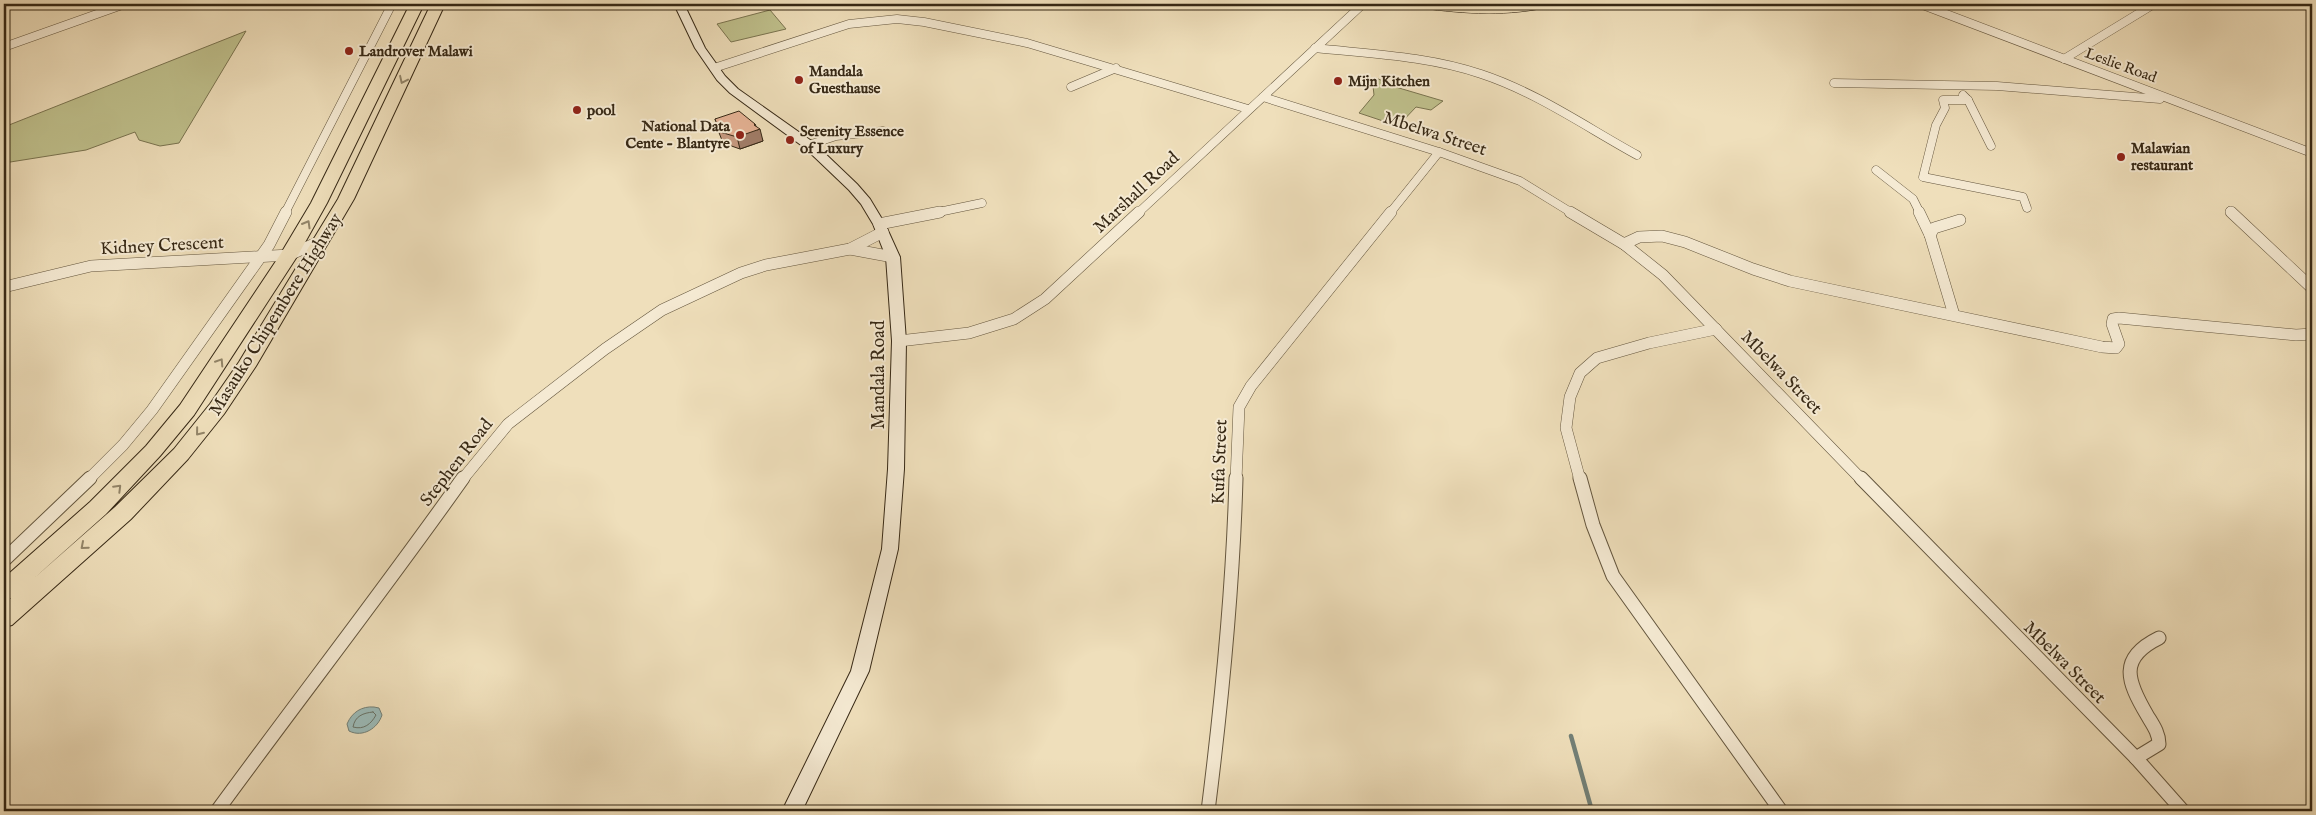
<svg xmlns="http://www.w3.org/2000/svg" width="2316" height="815" viewBox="0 0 2316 815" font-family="'IM FELL English',serif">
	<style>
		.green { fill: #bfc08c; stroke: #7a7450 }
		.water { fill: #9cbbb8; stroke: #738077 }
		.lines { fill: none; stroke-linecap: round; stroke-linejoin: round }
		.shore { stroke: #697266; stroke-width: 1 }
		.stream { stroke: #738077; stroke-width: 4.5 }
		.street-far2-casing { stroke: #64563e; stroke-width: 9 }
		.street-far1-casing { stroke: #64563e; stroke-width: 12 }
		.street-casing { stroke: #64563e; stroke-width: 15 }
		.secondary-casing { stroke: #362815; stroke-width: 2 }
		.primary-casing { stroke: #362815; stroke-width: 1 }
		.highway-casing { stroke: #362815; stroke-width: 2 }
		.street-far2 { stroke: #f5ead3; stroke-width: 8 }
		.street-far1 { stroke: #f5ead3; stroke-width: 11 }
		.street { stroke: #f5ead3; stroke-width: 13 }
		.secondary { fill: #f5ead3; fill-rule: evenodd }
		.primary { fill: #efdfbb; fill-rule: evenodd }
		.highway { fill: #efdfbb; fill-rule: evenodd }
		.wall { fill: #c4987e; stroke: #362815 }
		.shaded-wall { fill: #a07c67; stroke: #362815 }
		.building { fill: #e4b193; stroke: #362815 }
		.oneway { stroke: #928468 }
		.poi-dot { fill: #8f2418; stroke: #f5ead3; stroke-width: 2 }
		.labels { text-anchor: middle; stroke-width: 4; stroke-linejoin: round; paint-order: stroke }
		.far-poi-label { font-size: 15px; font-weight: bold; fill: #362815; stroke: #f5ead3; text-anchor: start }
		.far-street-label { font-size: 15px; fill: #362815; stroke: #f5ead3 }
		.street-label { font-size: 18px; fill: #362815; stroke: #f5ead3 }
	</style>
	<rect width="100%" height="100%" fill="#efdfbb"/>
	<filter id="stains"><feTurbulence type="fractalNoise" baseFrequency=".004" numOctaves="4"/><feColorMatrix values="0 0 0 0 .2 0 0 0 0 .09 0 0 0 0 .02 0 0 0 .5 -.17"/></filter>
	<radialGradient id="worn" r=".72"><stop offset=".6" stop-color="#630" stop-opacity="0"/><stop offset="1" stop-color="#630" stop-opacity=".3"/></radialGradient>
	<!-- green -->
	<g class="green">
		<polygon points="770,10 786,29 731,42 717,24"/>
		<polygon points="246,31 179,143 160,146 139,140 135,132 86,150 4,163 4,127"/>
		<polygon points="1376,78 1399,88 1443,101 1431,110 1416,107 1398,126 1359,113 1374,95 1373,86"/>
	</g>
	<!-- water -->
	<path class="water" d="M374,707L379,708L382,715C378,728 363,738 349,731L347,724C352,712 362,706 374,707Z"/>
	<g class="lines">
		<!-- shore -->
		<path class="shore" d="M373,712L376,715C371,724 364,730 353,727C355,716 363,713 373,712Z"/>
		<!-- stream -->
		<polyline class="stream" points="1571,736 1592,811"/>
		<defs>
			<g id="street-far2">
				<polyline points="1920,4 2312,153"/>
				<polyline points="4,47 125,4"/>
				<path d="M1315,48C1370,54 1428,56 1481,74C1536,92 1586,127 1637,155"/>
				<polyline points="2064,59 2154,4"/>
				<polyline points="714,68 849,24 897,19 924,22 1027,43 1248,109"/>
				<polyline points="1834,83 1997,86 2160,99"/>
				<polyline points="1071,87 1116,68"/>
				<polyline points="1963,95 1968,100 1991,146"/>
				<polyline points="1263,97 1439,152 1520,181 1572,213"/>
				<polyline points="1968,100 1943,100 1945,108 1936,125 1923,177 2023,197 2027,208"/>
				<polyline points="809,145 836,136 883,131"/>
				<polyline points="1876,170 1913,199 1920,213"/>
				<polyline points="2230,211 2232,213"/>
				<polyline points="285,213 392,4"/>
				<polyline points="934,213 982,203"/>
				<polyline points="1138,213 1363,4"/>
				<polyline points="1390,213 1439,152"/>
			</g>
			<g id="street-far1">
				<polyline points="1570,212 1624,244 1663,275 1862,480"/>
				<polyline points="1919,212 1930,235"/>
				<polyline points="2231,212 2312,288"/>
				<polyline points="879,224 940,212"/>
				<polyline points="1624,244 1639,237 1662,236 1685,242 1753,269 1790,281 2102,347 2116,348 2119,344 2112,324 2113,319 2119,318 2296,335 2312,334"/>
				<polyline points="850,249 893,257"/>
				<polyline points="4,287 91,266 289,255 321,241"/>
				<polyline points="1954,315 1930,235 1934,228 1960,220"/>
				<polyline points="899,341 969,333 1014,319 1045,299 1139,212"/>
				<polyline points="88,480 123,445 152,410 269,245 286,212"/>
				<polyline points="462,480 508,424 605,349 662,310 741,273 766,265 850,249 883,232"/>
				<polyline points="1236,480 1239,407 1251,386 1391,212"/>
				<polyline points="1580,480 1566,428 1570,397 1580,373 1597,358 1649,343 1716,329"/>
			</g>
			<g id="street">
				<polyline points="1580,478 1593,525 1613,576 1781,811"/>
				<polyline points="1861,478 2136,758 2183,811"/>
				<polyline points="4,560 90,478"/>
				<path d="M2136,758L2159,744C2159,733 2153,725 2147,715C2127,681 2118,658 2159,638"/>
				<path d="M217,811C298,700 383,591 463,478"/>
				<path d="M1208,811C1222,700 1233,590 1236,478"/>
			</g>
			<polygon id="secondary" points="674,4 684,4 705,48 725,76 738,89 813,142 857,184 870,199 885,224 900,257 906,341 904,469 898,549 869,671 802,811 782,811 851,671 882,549 888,469 892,341 886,257 873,224 861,204 849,190 805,148 730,93 717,80 695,48"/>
			<path id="primary" d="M1415,4L1485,7L1555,4L1553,6C1509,17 1465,14 1421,8Z"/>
			<polygon id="highway" points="410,4 424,4 327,203 298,255 194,415 160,456 106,514 32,580 115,507 174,449 210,404 239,362 338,199 431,4 445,4 354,199 256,366 224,414 188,459 131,519 12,625 4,627 4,604 11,598 4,600 4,578 90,502 146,446 180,405 280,255 311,203"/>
		</defs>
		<!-- street-far2 casing -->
		<use href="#street-far2" class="street-far2-casing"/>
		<!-- street-far1 casing -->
		<use href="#street-far1" class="street-far1-casing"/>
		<!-- street casing -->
		<use href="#street" class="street-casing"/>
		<!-- secondary casing -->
		<use href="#secondary" class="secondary-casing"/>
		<!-- primary casing -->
		<use href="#primary" class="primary-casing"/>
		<!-- highway casing -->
		<use href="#highway" class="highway-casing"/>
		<!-- street-far2 -->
		<use href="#street-far2" class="street-far2"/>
		<!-- street-far1 -->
		<use href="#street-far1" class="street-far1"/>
		<!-- street -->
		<use href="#street" class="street"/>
		<!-- secondary -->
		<use href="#secondary" class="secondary"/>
		<!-- primary -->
		<use href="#primary" class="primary"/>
		<!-- highway -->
		<use href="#highway" class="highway"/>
	</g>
	<!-- wall -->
	<polygon class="wall" points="715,119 755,124 763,141 740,149 723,143 718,130"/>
	<!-- shaded-wall -->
	<polygon class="shaded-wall" points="755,124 757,130 760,129 763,141 740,149 737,137"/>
	<!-- building -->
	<polygon class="building" points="739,111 755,124 754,125 760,129 737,137 720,132 715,119"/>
	<!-- one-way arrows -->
	<defs><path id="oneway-chevron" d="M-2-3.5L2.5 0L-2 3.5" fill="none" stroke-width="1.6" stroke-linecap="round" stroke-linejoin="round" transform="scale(1.25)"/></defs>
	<g class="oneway">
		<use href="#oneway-chevron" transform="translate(403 80) rotate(115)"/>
		<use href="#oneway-chevron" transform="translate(307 224) rotate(-60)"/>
		<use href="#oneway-chevron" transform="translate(220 362) rotate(-57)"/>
		<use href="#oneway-chevron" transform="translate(199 432) rotate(129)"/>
		<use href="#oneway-chevron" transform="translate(118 488) rotate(-45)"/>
		<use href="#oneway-chevron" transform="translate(84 546) rotate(139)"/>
	</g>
	<!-- markers -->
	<g class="poi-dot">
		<circle cx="349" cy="51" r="5"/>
		<circle cx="799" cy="80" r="5"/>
		<circle cx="1338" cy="81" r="5"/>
		<circle cx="577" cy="110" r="5"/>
		<circle cx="740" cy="135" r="5"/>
		<circle cx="790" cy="140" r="5"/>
		<circle cx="2121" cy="157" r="5"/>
	</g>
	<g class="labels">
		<!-- far-poi labels -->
		<g class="far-poi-label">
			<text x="359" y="56">Landrover Malawi</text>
			<text x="809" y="76">Mandala<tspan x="809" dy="17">Guesthause</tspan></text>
			<text x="1348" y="86">Mijn Kitchen</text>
			<text x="587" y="115">pool</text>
			<text x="730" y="131" text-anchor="end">National Data<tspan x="730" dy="17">Cente - Blantyre</tspan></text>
			<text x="800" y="136">Serenity Essence<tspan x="800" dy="17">of Luxury</tspan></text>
			<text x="2131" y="153">Malawian<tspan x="2131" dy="17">restaurant</tspan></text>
		</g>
		<!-- far-street labels -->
		<g class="far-street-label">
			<text transform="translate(2121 65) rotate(20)" y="5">Leslie Road</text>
		</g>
		<!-- street labels -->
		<g class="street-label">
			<text transform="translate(1435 133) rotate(18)" y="6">Mbelwa Street</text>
			<text transform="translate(1136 192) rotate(-43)" y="6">Marshall Road</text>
			<text transform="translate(162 245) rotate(-3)" y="6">Kidney Crescent</text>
			<text transform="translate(275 314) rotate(-58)" y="6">Masauko Chipembere Highway</text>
			<text transform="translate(1782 372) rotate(46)" y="6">Mbelwa Street</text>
			<text transform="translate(878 375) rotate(-90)" y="6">Mandala Road</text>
			<text transform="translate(456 462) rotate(-52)" y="6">Stephen Road</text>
			<text transform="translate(1219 462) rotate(-88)" y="6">Kufa Street</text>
			<text transform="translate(2065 662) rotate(45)" y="6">Mbelwa Street</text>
		</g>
	</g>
	<!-- margin -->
	<rect width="2316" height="815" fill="none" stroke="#efdfbb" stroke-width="20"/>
	<rect x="5" y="5" width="2306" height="805" fill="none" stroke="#362815" stroke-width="2.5"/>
	<rect x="10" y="10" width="2296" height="795" fill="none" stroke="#362815"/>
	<rect width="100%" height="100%" filter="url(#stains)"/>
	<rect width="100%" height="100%" fill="url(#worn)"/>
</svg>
